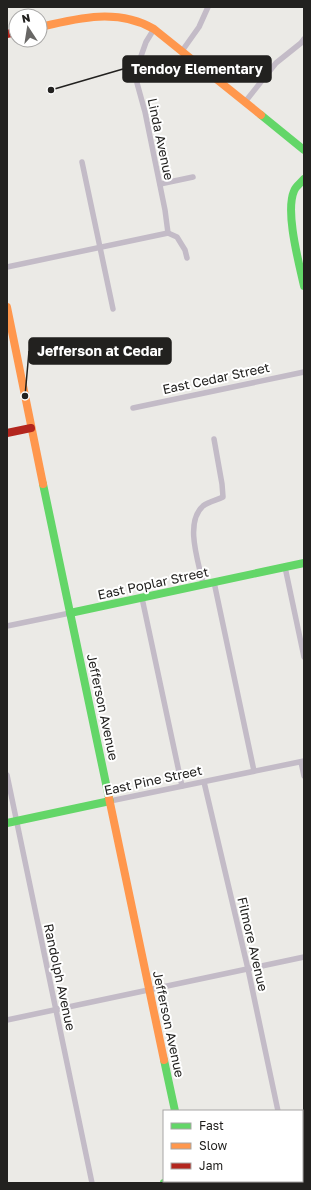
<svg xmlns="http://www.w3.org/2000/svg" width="311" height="1190" viewBox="0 0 311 1190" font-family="'Golos Text',sans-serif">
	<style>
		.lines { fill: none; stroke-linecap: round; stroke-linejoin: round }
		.street { stroke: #c3bbc7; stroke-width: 5.5 }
		.fast { stroke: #63d668; stroke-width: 8 }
		.slow { stroke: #ff974d; stroke-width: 8 }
		.jam { stroke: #b3261e; stroke-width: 8 }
		.labels { text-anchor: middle; stroke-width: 4; stroke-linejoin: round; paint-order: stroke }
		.street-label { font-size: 13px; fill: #22211f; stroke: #fff }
		.leader { fill: none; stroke: #22211f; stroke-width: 1.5 }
		.callout-dot { fill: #22211f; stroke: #fff; stroke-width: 1.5 }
		.callout { fill: #22211f; stroke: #22211f; stroke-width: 1.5 }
		.callout-label { font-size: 14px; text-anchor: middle; font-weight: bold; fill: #fff }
	</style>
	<rect width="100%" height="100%" fill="#ebeae6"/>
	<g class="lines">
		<!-- street -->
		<g class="street">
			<polyline points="154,29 146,42 140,59 137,83 145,112 165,210 168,233"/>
			<polyline points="182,51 199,27 208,7"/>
			<polyline points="245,102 276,63 301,43 304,39"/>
			<polyline points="82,162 113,309"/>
			<polyline points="160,184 193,177"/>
			<polyline points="168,233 177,237 185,250 187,258"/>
			<polyline points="7,267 168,233"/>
			<polyline points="133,408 304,372"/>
			<polyline points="285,567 304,657"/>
			<polyline points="214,582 254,771"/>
			<path d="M203,584C199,563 184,523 203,506C208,502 217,500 223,497L222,484L214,439"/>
			<polyline points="142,598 182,786"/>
			<polyline points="7,626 70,613"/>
			<polyline points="301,762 304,776"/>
			<polyline points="7,775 92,1183"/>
			<polyline points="204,782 248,969 278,1111"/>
			<polyline points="110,801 304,761"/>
			<polyline points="7,1020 304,957"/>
			<polyline points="302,1155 304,1154"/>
			<polyline points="292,1181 293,1183"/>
		</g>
		<!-- fast -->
		<g class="fast">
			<polyline points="261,115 304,150"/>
			<path d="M304,179C301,183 296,186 294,191C285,212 299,263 304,286"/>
			<polyline points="43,484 109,798"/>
			<polyline points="70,613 304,563"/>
			<polyline points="7,823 110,801"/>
			<polyline points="164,1060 175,1111"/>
			<polyline points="189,1181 190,1183"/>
			<polyline points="164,1183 174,1181"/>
		</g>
		<!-- slow -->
		<g class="slow">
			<path d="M40,27C78,18 118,8 154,29L261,115"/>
			<polyline points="7,307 43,484"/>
			<polyline points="109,798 164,1060"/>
		</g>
		<!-- jam -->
		<g class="jam">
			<polyline points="7,34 16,32"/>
			<polyline points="7,433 31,428"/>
		</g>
	</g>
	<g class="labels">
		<!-- street labels -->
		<g class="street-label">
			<text transform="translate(161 139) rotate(78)" y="5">Linda Avenue</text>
			<text transform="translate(216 378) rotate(-12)" y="5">East Cedar Street</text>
			<text transform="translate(153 583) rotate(-12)" y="5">East Poplar Street</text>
			<text transform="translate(103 707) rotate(78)" y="5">Jefferson Avenue</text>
			<text transform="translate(153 780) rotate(-12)" y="5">East Pine Street</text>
			<text transform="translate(253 944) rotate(77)" y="5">Filmore Avenue</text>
			<text transform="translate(60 977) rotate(78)" y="5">Randolph Avenue</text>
			<text transform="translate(169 1024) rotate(78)" y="5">Jefferson Avenue</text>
		</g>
	</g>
	<!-- callouts -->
	<path class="leader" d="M51 90L123 69M25 396L29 351"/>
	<g class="callout-dot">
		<circle cx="51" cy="90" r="4"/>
		<circle cx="25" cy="396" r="4"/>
	</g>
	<g class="callout">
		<rect x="123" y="56" width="148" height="26" rx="4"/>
		<rect x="29" y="338" width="142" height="26" rx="4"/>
	</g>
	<g class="callout-label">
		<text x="197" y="74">Tendoy Elementary</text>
		<text x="100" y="356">Jefferson at Cedar</text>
	</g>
	<!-- border -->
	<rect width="311" height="1190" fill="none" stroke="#22211f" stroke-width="16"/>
	<!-- legend -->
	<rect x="163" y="1110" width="140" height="72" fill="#ffffff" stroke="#a7a6a5"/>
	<rect x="171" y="1123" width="20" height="6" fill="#63d668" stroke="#a7a6a5"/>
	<text x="199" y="1130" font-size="12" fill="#22211f">Fast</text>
	<rect x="171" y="1143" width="20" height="6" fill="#ff974d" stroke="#a7a6a5"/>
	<text x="199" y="1150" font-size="12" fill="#22211f">Slow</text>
	<rect x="171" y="1163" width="20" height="6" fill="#b3261e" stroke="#a7a6a5"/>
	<text x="199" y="1170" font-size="12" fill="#22211f">Jam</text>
	<!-- north arrow -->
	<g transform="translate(28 28) rotate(348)"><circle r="19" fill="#ffffff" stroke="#a7a6a5"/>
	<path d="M0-3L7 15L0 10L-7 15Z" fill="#686765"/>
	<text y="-6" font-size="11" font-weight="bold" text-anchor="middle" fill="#22211f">N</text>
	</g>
</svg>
